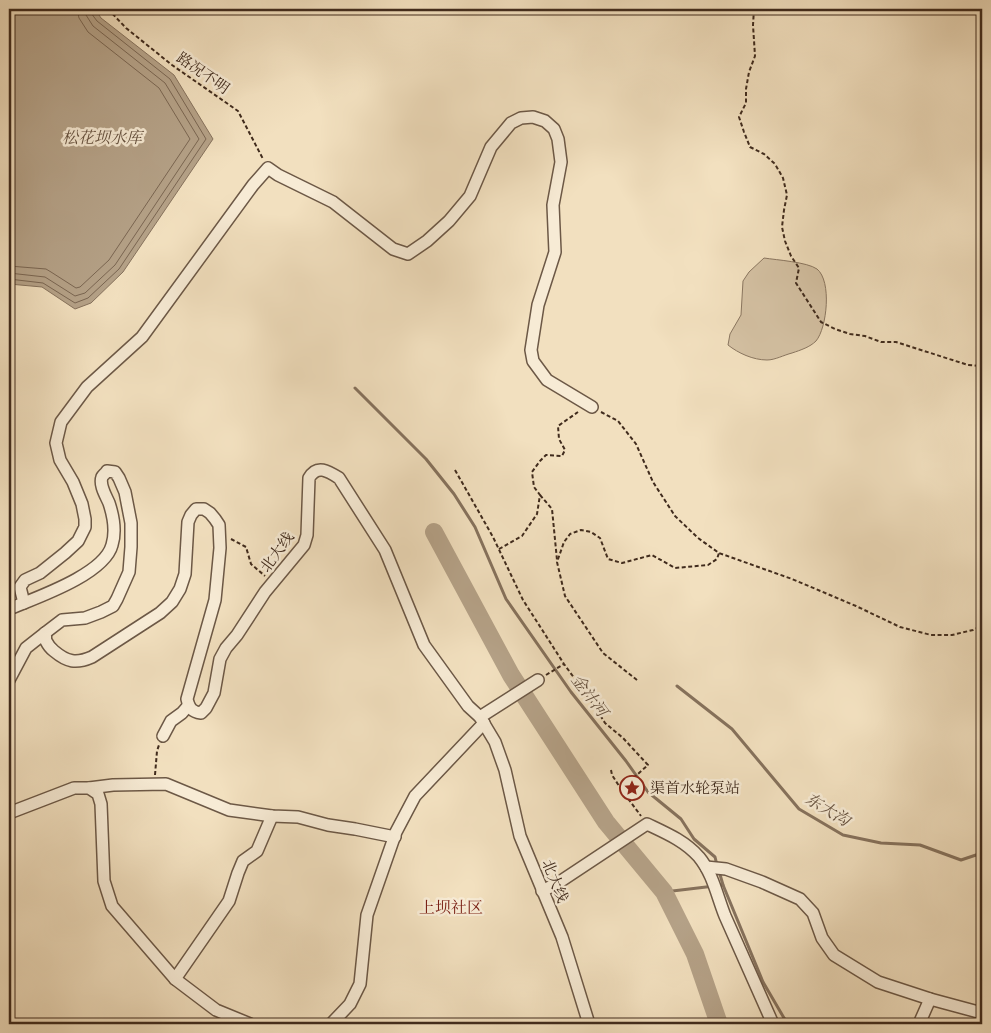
<svg xmlns="http://www.w3.org/2000/svg" width="991" height="1033" viewBox="0 0 991 1033" font-family="Alegreya,'Noto Serif SC',serif">
	<style>
		.green { fill: #d4c1a3; stroke: #8a7660 }
		.water { fill: #b5a288; stroke: #86725d }
		.lines { fill: none; stroke-linecap: round; stroke-linejoin: round }
		.shore { stroke: #7a6652; stroke-width: 1 }
		.stream { stroke: #86725d; stroke-width: 3 }
		.river { stroke: #b5a288; stroke-width: 18 }
		.minor-casing { stroke: #6c5846; stroke-width: 14 }
		.path { stroke: #402b1d; stroke-width: 2; stroke-dasharray: 4 2.5; stroke-linecap: butt }
		.minor { stroke: #f7ebd5; stroke-width: 11 }
		.labels { text-anchor: middle; stroke-width: 5; stroke-linejoin: round; paint-order: stroke }
		.street-label { font-size: 15px; fill: #402b1d; stroke: #f7ebd5 }
		.poi-label { font-size: 15px; fill: #402b1d; stroke: #f7ebd5; text-anchor: start }
		.water-label { font-size: 16px; font-style: italic; fill: #634f3d; stroke: #f7ebd5 }
		.neighbourhood-label { font-size: 16px; fill: #7a1f14; stroke: #f7ebd5 }
	</style>
	<rect width="100%" height="100%" fill="#f2e0bf"/>
	<filter id="stains"><feTurbulence type="fractalNoise" baseFrequency=".004" numOctaves="4"/><feColorMatrix values="0 0 0 0 .2 0 0 0 0 .09 0 0 0 0 .02 0 0 0 .5 -.17"/></filter>
	<radialGradient id="worn" r=".72"><stop offset=".6" stop-color="#630" stop-opacity="0"/><stop offset="1" stop-color="#630" stop-opacity=".3"/></radialGradient>
	<!-- green -->
	<path class="green" d="M764,258C777,260 807,262 817,269C832,281 827,328 816,341C810,347 801,350 792,353C784,355 775,360 767,360C753,360 738,353 728,345L730,334L741,315L743,281L749,272Z"/>
	<!-- water -->
	<polygon class="water" points="9,9 95,9 101,18 174,75 213,139 123,272 91,303 75,309 42,287 9,284"/>
	<g class="lines">
		<!-- shore -->
		<g class="shore">
			<polyline points="9,266 46,269 51,272 76,288 80,287 109,260 190,139 159,88 88,32 79,18 77,9"/>
			<polyline points="9,273 45,277 75,296 85,293 115,265 199,139 165,83 93,26 86,15 85,9"/>
			<polyline points="9,279 43,283 75,303 88,298 119,269 206,139 170,79 97,21 91,13 91,9"/>
		</g>
		<!-- stream -->
		<g class="stream">
			<polyline points="355,388 426,459 454,494 475,527 506,599 571,692 626,761 648,792 681,819 694,839 715,857 717,865"/>
			<polyline points="677,686 732,729 799,809 843,835 881,843 920,845 961,860 982,853"/>
			<polyline points="719,871 723,885 763,982 784,1018 789,1024"/>
			<polyline points="664,892 723,885"/>
		</g>
		<!-- river -->
		<polyline class="river" points="434,532 511,675 606,822 664,892 695,954 719,1024"/>
		<defs>
			<g id="minor">
				<polyline points="24,603 20,587 25,580 40,573 65,553 78,541 85,527 85,519 82,504 73,482 60,460 56,443 61,422 87,387 142,337 253,185 268,168 278,175 333,202 393,249 408,254 427,241 449,221 470,196 491,147 511,123 521,118 533,117 545,121 554,129 558,139 561,162 553,205 555,252 538,305 531,350 533,361 547,380 592,407"/>
				<path d="M9,609C35,598 104,575 112,545C116,532 113,515 109,503C106,496 99,485 102,477C103,475 106,473 107,471L115,472L119,478L125,492L131,523V547L129,572L117,599L113,606L101,612L85,618L62,620L45,633L26,648L9,680"/>
				<path d="M45,633C46,635 45,638 46,641C48,645 50,648 54,651C67,662 76,664 92,657L160,613L172,602L180,589L185,574L188,522L191,515L196,509H204L210,513L215,519L219,525L220,548L215,600L187,699C189,708 192,712 201,713L206,708L214,693L220,659L226,648L237,635L265,592L304,545L307,535L309,478C317,464 328,471 339,478L385,550L424,645L468,706L480,717L495,742L505,770L520,836L562,937L589,1024"/>
				<polyline points="480,717 538,680"/>
				<polyline points="163,736 171,721 182,713 188,706"/>
				<polyline points="89,788 113,785 166,784 229,810 272,816 298,817 328,825 355,829 395,837"/>
				<polyline points="9,813 74,788 89,788 98,794 101,804 104,881 112,906 175,979 216,1010 250,1024"/>
				<polyline points="706,867 726,869 762,882 800,899 813,913 822,938 834,955 878,982 930,999 982,1013"/>
				<path d="M542,891L558,883L647,824C666,833 685,841 699,857C713,874 717,896 725,916C741,952 757,988 773,1024"/>
				<polyline points="175,979 229,901 238,873 243,861 257,851 272,816"/>
				<polyline points="331,1024 350,1004 360,984 367,915 396,832 415,796 484,723"/>
				<polyline points="919,1024 930,999"/>
			</g>
		</defs>
		<!-- minor casing -->
		<use href="#minor" class="minor-casing"/>
		<!-- path -->
		<g class="path">
			<polyline points="108,9 126,28 172,65 238,111 263,159"/>
			<polyline points="754,9 753,25 755,56 749,72 746,89 746,103 739,117 744,132 750,147 764,154 775,164 783,178 787,195 784,210 782,227 785,241 791,256 799,268 796,283 821,322 835,329 850,334 865,336 881,342 896,342 968,365 982,366"/>
			<polyline points="601,412 618,421 636,444 653,482 675,516 698,538 719,553 792,579 856,606 900,627 931,635 952,635 973,630 982,626"/>
			<polyline points="455,470 493,537 523,600 564,664 591,701 605,723 623,738 648,765 621,789 641,816"/>
			<polyline points="540,495 552,509 557,560"/>
			<polyline points="231,539 246,547 251,564 265,576"/>
			<polyline points="499,549 522,536 537,514 540,495 534,487 532,472 540,461 546,455 562,456 565,450 559,439 558,426 578,412"/>
			<polyline points="546,675 564,664"/>
			<polyline points="637,680 603,653 565,596 557,562 564,542 570,534 581,530 591,532 600,538 608,559 622,563 652,555 675,568 708,565 717,559 719,553"/>
			<polyline points="611,770 612,775 621,789"/>
			<polyline points="155,775 157,751 159,745"/>
		</g>
		<!-- minor -->
		<use href="#minor" class="minor"/>
	</g>
	<!-- icons -->
	<defs>
		<symbol id="sight-ring" viewBox="-11 -11 22 22"><circle r="9.5" fill="#f7ebd5" stroke="#8f2418" stroke-width="1.5"/><path d="M0-6L1.8-2.2L6-1.7L2.9 1.2L3.7 5.4L0 3.3L-3.7 5.4L-2.9 1.2L-6-1.7L-1.8-2.2Z" fill="#8f2418"/></symbol>
	</defs>
	<g fill-rule="evenodd">
		<use href="#sight-ring" x="618" y="774" width="28" height="28"/>
	</g>
	<g class="labels">
		<!-- street labels -->
		<g class="street-label">
			<text transform="translate(203 73) rotate(35)" y="5">路况不明</text>
			<text transform="translate(277 552) rotate(-54)" y="5">北大线</text>
			<text transform="translate(555 881) rotate(68)" y="5">北大线</text>
		</g>
		<!-- poi labels -->
		<g class="poi-label">
			<text x="650" y="793">渠首水轮泵站</text>
		</g>
		<!-- water labels -->
		<g class="water-label">
			<text x="102" y="143">松花坝水库</text>
			<text transform="translate(590 695) rotate(53)" y="6">金汁河</text>
			<text transform="translate(828 809) rotate(31)" y="6">东大沟</text>
		</g>
		<!-- neighbourhood labels -->
		<g class="neighbourhood-label">
			<text x="451" y="913">上坝社区</text>
		</g>
	</g>
	<!-- margin -->
	<rect width="991" height="1033" fill="none" stroke="#f2e0bf" stroke-width="30"/>
	<rect x="10" y="10" width="971" height="1013" fill="none" stroke="#402b1d" stroke-width="2.5"/>
	<rect x="15" y="15" width="961" height="1003" fill="none" stroke="#402b1d"/>
	<rect width="100%" height="100%" filter="url(#stains)"/>
	<rect width="100%" height="100%" fill="url(#worn)"/>
</svg>
